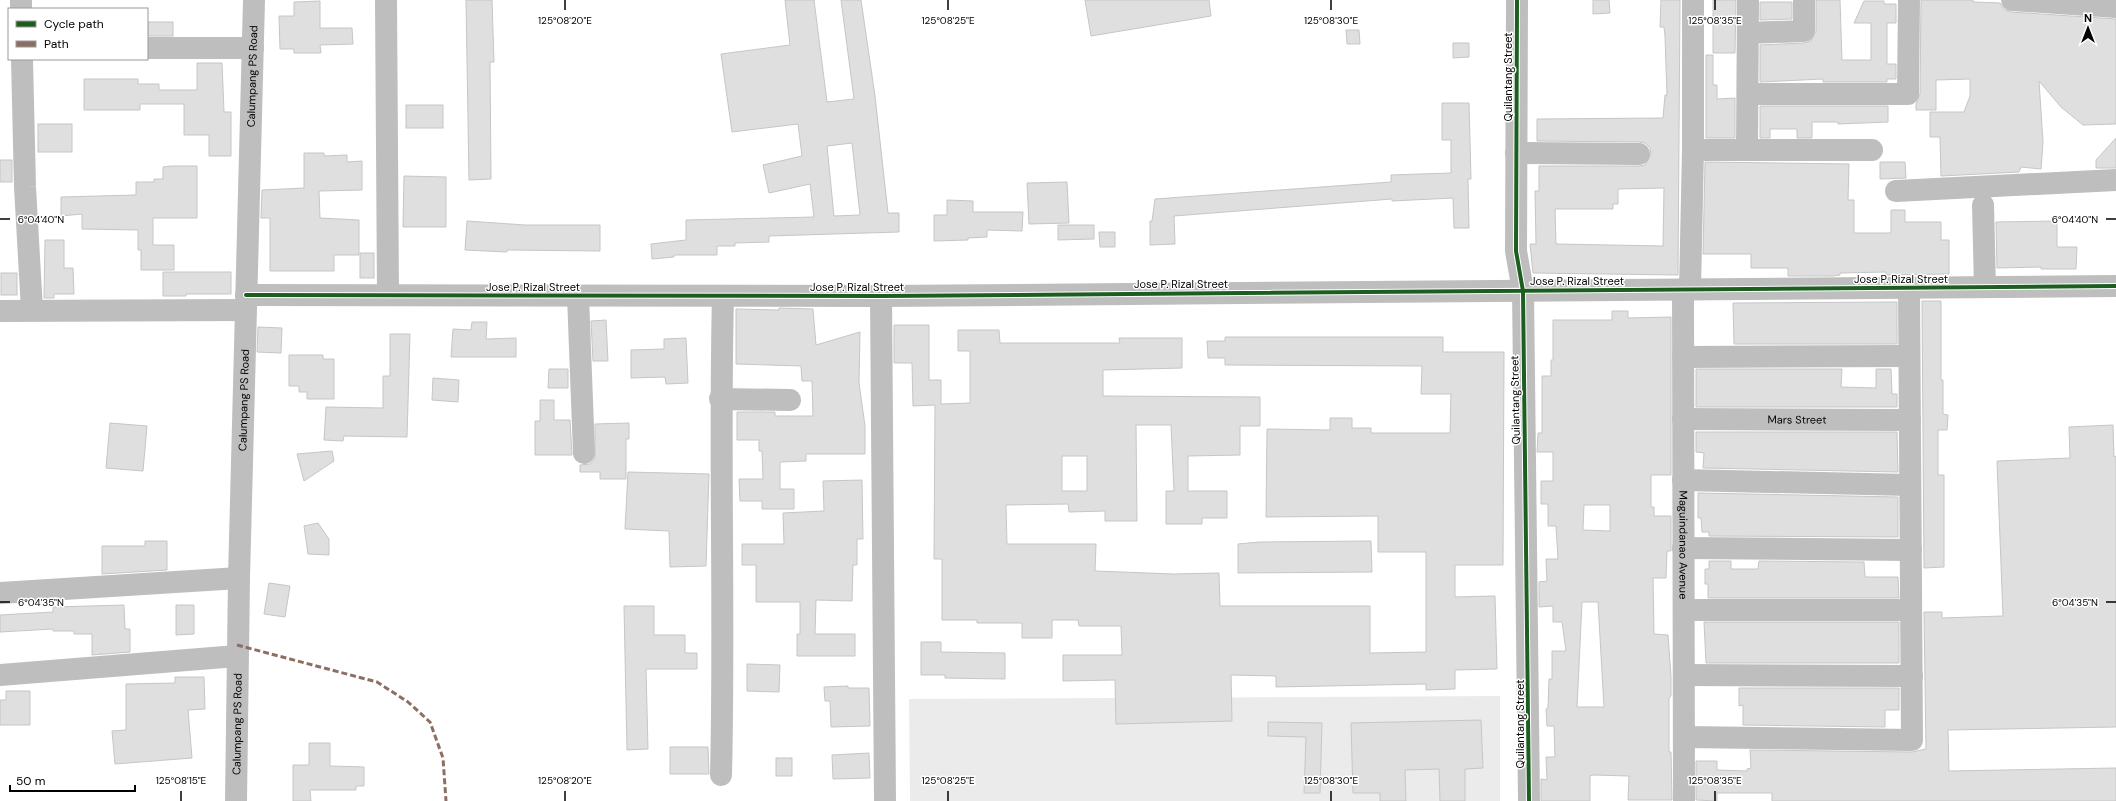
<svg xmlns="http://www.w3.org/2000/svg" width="2116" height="801" viewBox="0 0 2116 801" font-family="'DM Sans',sans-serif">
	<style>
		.green { fill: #ebebeb }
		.building { fill: #dfdfdf; stroke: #c6c6c6; fill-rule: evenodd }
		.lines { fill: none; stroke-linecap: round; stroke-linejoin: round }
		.minor { stroke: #bebebe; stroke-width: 22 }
		.quiet { stroke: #8d6e63; stroke-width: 3; stroke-dasharray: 6 3; stroke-linecap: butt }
		.cycleway-casing { stroke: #fff; stroke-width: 6 }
		.cycleway { stroke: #1b5e20; stroke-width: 4 }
		.ticks { fill: none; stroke: #000; stroke-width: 1.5 }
		.labels { text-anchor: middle; stroke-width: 3; stroke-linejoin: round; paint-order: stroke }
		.street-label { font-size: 11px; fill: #000; stroke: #fff }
		.ticks-label { font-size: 10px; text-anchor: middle; fill: #000; stroke: #fff; stroke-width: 3; stroke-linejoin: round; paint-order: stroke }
	</style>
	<rect width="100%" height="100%" fill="#fff"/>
	<!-- green -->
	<polygon class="green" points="1500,696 1500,801 910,801 909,699"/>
	<!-- building -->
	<g class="building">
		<polygon points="466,0 492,0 494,62 490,62 491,179 469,180"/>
		<path d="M785,0H814L827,102L854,99L841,0H861L875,96L888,213H899V232L769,236V242L735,243V246H717V255H674V257L652,259L651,244L686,240V220L814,217L810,184L769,193L763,165L802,156L798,124L732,132L721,54L790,45ZM852,143L860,215L834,216L827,146Z"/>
		<polygon points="1085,0 1209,0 1211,16 1091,36"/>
		<polygon points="1593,0 1609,0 1610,13 1593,14"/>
		<path d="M1661,0H1680L1678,275L1533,273L1530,244H1536L1535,191H1539V166H1639L1645,165L1651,154L1650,148L1645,143L1639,142L1537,141V119L1663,118L1665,95H1667L1665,36L1664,27H1660ZM1664,188L1663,246L1556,244L1555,209H1613V204H1618V189Z"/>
		<polygon points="1713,0 1736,0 1735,53 1713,53"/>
		<polygon points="1816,0 1840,0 1842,60 1871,60 1871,23 1854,23 1864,1 1884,1 1884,4 1896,4 1896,23 1887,23 1887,64 1896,64 1896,79 1887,79 1887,82 1823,82 1823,79 1760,82 1760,45 1804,43 1811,41 1816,31"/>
		<polygon points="1921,0 1973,0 1973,2 2000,3 2005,10 2011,12 2116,19 2116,124 2083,125 2061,107 2039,81 2043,142 2041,169 2021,167 2019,172 1941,176 1940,137 1930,137 1930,112 1964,112 1970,96 1970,79 1936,80 1936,110 1916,110 1916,104 1920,94"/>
		<polygon points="320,1 320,28 352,28 353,44 320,45 321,53 294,53 294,49 280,49 279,16 294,16 294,2"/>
		<polygon points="1760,2 1792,2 1792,19 1760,20"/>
		<rect x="148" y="22" width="25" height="14"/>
		<polygon points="1346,30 1359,30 1360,44 1347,44"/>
		<polygon points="1453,43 1469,43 1469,57 1453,58"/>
		<polygon points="1706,55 1713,55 1713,85 1717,85 1717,99 1735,98 1735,138 1706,138"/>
		<polygon points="197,63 222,63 224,112 231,112 231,156 209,156 209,135 184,135 184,104 140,104 140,110 84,110 84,79 138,79 138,84 159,84 159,90 197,90"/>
		<polygon points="1442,103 1469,103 1471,179 1468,179 1469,228 1454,228 1453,198 1392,201 1392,199 1174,216 1175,244 1150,245 1150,221 1152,221 1155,199 1391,182 1391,175 1451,173 1451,140 1442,140"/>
		<rect x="406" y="105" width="37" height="23"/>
		<polygon points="1760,106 1888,106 1888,122 1838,124 1838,122 1812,122 1812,138 1797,138 1797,129 1770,129 1770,138 1760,138"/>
		<rect x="38" y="124" width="34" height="28"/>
		<polygon points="2116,138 2116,168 2096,168 2096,160"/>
		<polygon points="304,153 324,153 324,156 347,155 347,162 362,161 362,190 319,191 320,218 359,220 359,255 334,255 334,271 270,271 270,218 261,218 262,190 304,188"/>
		<rect x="0" y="160" width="12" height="22"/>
		<polygon points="1705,162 1849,164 1848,200 1854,200 1854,233 1891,233 1891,210 1905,210 1905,222 1941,222 1941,240 1949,240 1949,274 1886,275 1886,272 1840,273 1840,275 1833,276 1788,276 1788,268 1751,268 1751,254 1703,254"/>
		<polygon points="1880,162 1905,162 1906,178 1880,179"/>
		<polygon points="171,166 197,166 197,218 153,218 153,245 174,245 174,270 141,270 141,250 138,250 138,230 82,229 82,214 61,216 61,197 136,195 136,182 154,182 154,179 163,179 163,167"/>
		<polygon points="404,176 446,177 446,227 403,227"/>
		<polygon points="1067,182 1069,223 1029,224 1027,183"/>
		<polygon points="947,200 973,201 973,212 1023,212 1022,231 987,230 987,237 968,238 968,240 934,241 934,215 947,215"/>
		<polygon points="467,221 525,225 600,225 600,251 507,250 507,252 465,250"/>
		<polygon points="2057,221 2057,247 2077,247 2076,269 2041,269 2041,267 1997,268 1996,222"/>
		<polygon points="1058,225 1094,225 1094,239 1058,240"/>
		<polygon points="1099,232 1115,232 1115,247 1100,247"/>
		<polygon points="45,240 64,240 64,268 73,268 74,294 54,294 54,298 44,298"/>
		<rect x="360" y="253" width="14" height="25"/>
		<polygon points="163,272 231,272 231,294 186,294 186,296 163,296"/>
		<rect x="1" y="273" width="16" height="22"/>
		<polygon points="1922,301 1941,301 1941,380 1943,380 1943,414 1948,415 1947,430 1938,430 1938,475 1944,475 1944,567 1924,568"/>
		<polygon points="1897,302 1897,344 1734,344 1733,303"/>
		<polygon points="779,308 813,309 816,345 860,332 859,383 865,426 865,454 806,454 806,461 780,462 780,489 794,489 794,509 762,509 762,501 740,501 739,479 763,479 762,451 759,451 759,440 737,440 737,412 775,412 775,416 813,416 812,381 802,381 801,366 736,364 736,309 779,310"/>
		<path d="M1612,311H1628V318L1671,317V475H1651V507H1654V516H1671V551H1667L1666,578H1653L1654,634L1668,635L1671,676V696L1669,698V752H1671L1672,800H1628L1629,776L1593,775L1590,776V801H1541V779L1547,780L1546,757H1555L1554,726H1547L1546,709L1548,708L1549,679H1552V651H1566L1562,622H1553V606L1539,607V582L1547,581L1546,559H1558L1556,526H1548V504H1541V481H1553V452H1537L1538,433H1542V376H1551V360H1553V320H1612ZM1584,505H1610V531L1583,530ZM1582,602H1598L1604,707H1577Z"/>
		<polygon points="606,320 608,361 593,361 591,321"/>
		<polygon points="472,322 487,322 486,339 516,338 516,357 451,357 453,329 471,330"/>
		<path d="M894,325H929V380H941V404L970,403V351H958V330H999L1000,343H1120L1119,338H1182V368L1103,370V396L1260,397V426H1240V455L1188,456V491H1227V518H1202V524H1166V491H1174L1171,425H1136L1137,521H1105V511L1069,512L1068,504L1006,505L1007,544H1096L1095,571L1174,574L1219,573L1220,606H1370V653L1426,652V552H1378V516L1266,517L1267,429L1330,430V418H1352V428H1371V433H1450L1451,394H1421L1422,366L1225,365V358H1208L1207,341H1225V337H1443V352H1504L1503,565H1455V597L1495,596L1497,669L1455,670V689L1426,690V684L1276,687V676L1231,675L1232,721L1116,724L1115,680L1063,681V655H1122L1121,626H1079L1078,620H1052V638H1022V623H977V620H942V559H934L935,405L913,406L912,363H894ZM1062,456H1087V491H1062Z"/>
		<polygon points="258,327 282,328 281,353 257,352"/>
		<polygon points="390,334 410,334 407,437 344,436 343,441 324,440 326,407 383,408 383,376 390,376"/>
		<polygon points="686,338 688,383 666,384 665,377 631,378 631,350 664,349 664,339"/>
		<polygon points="289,355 323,355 323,359 334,359 334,399 307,399 307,392 299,392 299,386 289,386"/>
		<polygon points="549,369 568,369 568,388 548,388"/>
		<polygon points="1696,369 1842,369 1841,387 1876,388 1876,369 1891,369 1892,394 1897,394 1897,407 1696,407"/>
		<polygon points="433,378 459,380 458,402 432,400"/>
		<polygon points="540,400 554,400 554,420 570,420 572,455 535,455 535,421 540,421"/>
		<polygon points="110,423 147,426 143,471 106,468"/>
		<polygon points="629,423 629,439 626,439 626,479 600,479 600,472 580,472 580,465 590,464 595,458 595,424"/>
		<polygon points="2113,425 2114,457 2116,456 2116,727 1948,730 1949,771 2116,768 2116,801 1772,801 1772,793 1717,793 1717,801 1696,800 1696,761 1717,761 1717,770 1747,771 1747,769 1751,768 1750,750 1912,752 1926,749 1924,612 1942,612 1942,618 2003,616 1997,461 2070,458 2069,427"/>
		<polygon points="1696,432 1897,432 1898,472 1703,468 1704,453 1696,452"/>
		<polygon points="332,451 334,461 304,481 297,454"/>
		<polygon points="628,472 709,474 706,566 670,567 669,531 625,529"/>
		<polygon points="862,480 863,539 857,539 857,565 853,565 852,601 816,600 815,634 855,634 855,656 797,656 797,634 800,634 800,602 756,602 756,565 742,565 742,544 784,544 783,513 824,511 823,481"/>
		<polygon points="1698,493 1898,497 1898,537 1709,536 1709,532 1702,532 1701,518 1698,518"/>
		<polygon points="318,523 329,539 329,555 308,554 304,526"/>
		<polygon points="145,541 167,541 167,570 102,574 102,546 145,546"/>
		<polygon points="1371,541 1372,572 1238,573 1238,544 1260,542"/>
		<polygon points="1709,561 1731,561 1731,569 1758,569 1759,561 1864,562 1865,577 1898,577 1899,598 1708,598 1708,584 1705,584 1705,569 1709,569"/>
		<polygon points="269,583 290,586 285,617 264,614"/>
		<polygon points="124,605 125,629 130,629 130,652 92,655 92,634 74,634 74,631 53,631 53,629 0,632 0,615 53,612 53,607"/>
		<polygon points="176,605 194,605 194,634 176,635"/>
		<polygon points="624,606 654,606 654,635 685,635 685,653 697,653 697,669 646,669 648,749 627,750"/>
		<polygon points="1704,622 1899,622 1899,663 1706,663"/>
		<polygon points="921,642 941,642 941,652 1005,653 1005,679 945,678 945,675 921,675"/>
		<polygon points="747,664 780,665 779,692 747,691"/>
		<polygon points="175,677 204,677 205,709 188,710 192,758 115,764 112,731 126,730 126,684 175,683"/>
		<polygon points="848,686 848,688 869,688 870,726 831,727 830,701 825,701 824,687"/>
		<polygon points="1739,688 1899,688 1899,710 1885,710 1885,727 1743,725 1743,705 1739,706"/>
		<polygon points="6,691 30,691 30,725 0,725 0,700 6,700"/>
		<polygon points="1481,720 1483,768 1465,769 1465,801 1440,801 1439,769 1405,770 1406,801 1380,801 1380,793 1353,793 1351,723"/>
		<polygon points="1268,722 1322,723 1320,793 1304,793 1306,737 1268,736"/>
		<polygon points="309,743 330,743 330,766 364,767 364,786 356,786 356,790 310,790 311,801 293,801 293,765 309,765"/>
		<polygon points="670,747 708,747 709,774 670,774"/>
		<polygon points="869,753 870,778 833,779 832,755"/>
		<rect x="776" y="758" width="16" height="18"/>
	</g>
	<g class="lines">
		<!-- minor -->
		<g class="minor">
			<polyline points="21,0 21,9"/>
			<polyline points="386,0 388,295"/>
			<polyline points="1517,0 1516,251 1523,291 1529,801"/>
			<polyline points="2012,0 2116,7"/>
			<polyline points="1748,33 1804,31 1804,0"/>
			<polyline points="147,48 253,48"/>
			<polyline points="22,59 25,187 32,310"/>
			<polyline points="1748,94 1908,94 1909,0"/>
			<polyline points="1693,150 1872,150"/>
			<polyline points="1747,150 1748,0"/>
			<polyline points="1516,153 1639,154"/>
			<polyline points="1896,191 2116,180"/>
			<polyline points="1983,205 1985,287"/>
			<path id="s1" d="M1683,289L1684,801"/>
			<polyline points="1690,289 1693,150 1693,0"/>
			<polyline points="246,295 881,296 2116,286"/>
			<polyline points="578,296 584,453"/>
			<polyline points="881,296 885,801"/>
			<polyline points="0,311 245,310"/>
			<polyline points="1683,357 1909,356"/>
			<polyline points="720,399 790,400"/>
			<path id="s2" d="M1683,419L1910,420"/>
			<polyline points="1683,480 1910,485"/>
			<polyline points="1683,548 1911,550"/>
			<polyline points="0,593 239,578"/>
			<polyline points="1684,610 1911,610"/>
			<polyline points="0,675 237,656"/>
			<polyline points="1684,675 1912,676"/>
			<polyline points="1684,737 1912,740 1909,288"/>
			<path d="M721,775C725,615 719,455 723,296"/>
			<path id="s3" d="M236,801L239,578L254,0"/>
		</g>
		<!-- quiet -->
		<polyline class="quiet" points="237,645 377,682 408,702 430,722 443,758 446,801"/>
		<defs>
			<g id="cycleway">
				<polyline points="1517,0 1516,251 1523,291 1529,801"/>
				<polyline points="246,295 881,296 2116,286"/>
			</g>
		</defs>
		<!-- cycleway casing -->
		<use href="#cycleway" class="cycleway-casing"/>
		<!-- cycleway -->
		<use href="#cycleway" class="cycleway"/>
	</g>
	<!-- ticks -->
	<path class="ticks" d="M565,0V10M948,0V10M1331,0V10M1715,0V10M0,219H10M2106,219H2116M0,602H10M2106,602H2116M181,791V801M565,791V801M948,791V801M1331,791V801M1715,791V801"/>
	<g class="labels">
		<!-- street labels -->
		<g class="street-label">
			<text dy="4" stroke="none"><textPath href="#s3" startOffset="725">Calumpang PS Road</textPath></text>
			<text transform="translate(1508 77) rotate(-90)" y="4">Quilantang Street</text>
			<text x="1901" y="283">Jose P. Rizal Street</text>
			<text x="1577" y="285">Jose P. Rizal Street</text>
			<text x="1181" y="288">Jose P. Rizal Street</text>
			<text x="533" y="291">Jose P. Rizal Street</text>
			<text x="857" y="291">Jose P. Rizal Street</text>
			<text dy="4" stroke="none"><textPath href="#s3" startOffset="401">Calumpang PS Road</textPath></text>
			<text transform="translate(1515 400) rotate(-91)" y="4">Quilantang Street</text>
			<text dy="4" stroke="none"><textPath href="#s2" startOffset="114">Mars Street</textPath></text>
			<text dy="4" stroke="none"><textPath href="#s1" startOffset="256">Maguindanao Avenue</textPath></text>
			<text dy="4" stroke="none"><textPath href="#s3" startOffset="77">Calumpang PS Road</textPath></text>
			<text transform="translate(1520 724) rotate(-90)" y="4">Quilantang Street</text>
		</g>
	</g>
	<g class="ticks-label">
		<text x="565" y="24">125°08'20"E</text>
		<text x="948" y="24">125°08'25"E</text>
		<text x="1331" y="24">125°08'30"E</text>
		<text x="1715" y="24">125°08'35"E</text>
		<text x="41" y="223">6°04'40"N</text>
		<text x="2075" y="223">6°04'40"N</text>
		<text x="41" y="606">6°04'35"N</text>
		<text x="2075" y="606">6°04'35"N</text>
		<text x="181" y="784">125°08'15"E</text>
		<text x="565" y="784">125°08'20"E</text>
		<text x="948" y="784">125°08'25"E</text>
		<text x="1331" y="784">125°08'30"E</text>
		<text x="1715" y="784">125°08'35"E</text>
	</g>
	<!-- legend -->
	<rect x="8" y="8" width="140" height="52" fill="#ffffff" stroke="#999999"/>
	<rect x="16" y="21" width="20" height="6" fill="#1b5e20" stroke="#999999"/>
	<text x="44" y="28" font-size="12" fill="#000000">Cycle path</text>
	<rect x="16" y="41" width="20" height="6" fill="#8d6e63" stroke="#999999"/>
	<text x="44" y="48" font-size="12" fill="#000000">Path</text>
	<!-- north arrow -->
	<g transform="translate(2088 28)" stroke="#ffffff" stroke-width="3" paint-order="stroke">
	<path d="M0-3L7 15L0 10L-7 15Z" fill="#000000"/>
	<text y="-6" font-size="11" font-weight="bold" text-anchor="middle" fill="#000000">N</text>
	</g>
	<!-- scale -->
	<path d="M10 785v6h125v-6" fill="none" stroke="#000000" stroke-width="2"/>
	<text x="16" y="785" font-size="12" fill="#000000" stroke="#ffffff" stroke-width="3" paint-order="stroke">50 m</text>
</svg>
